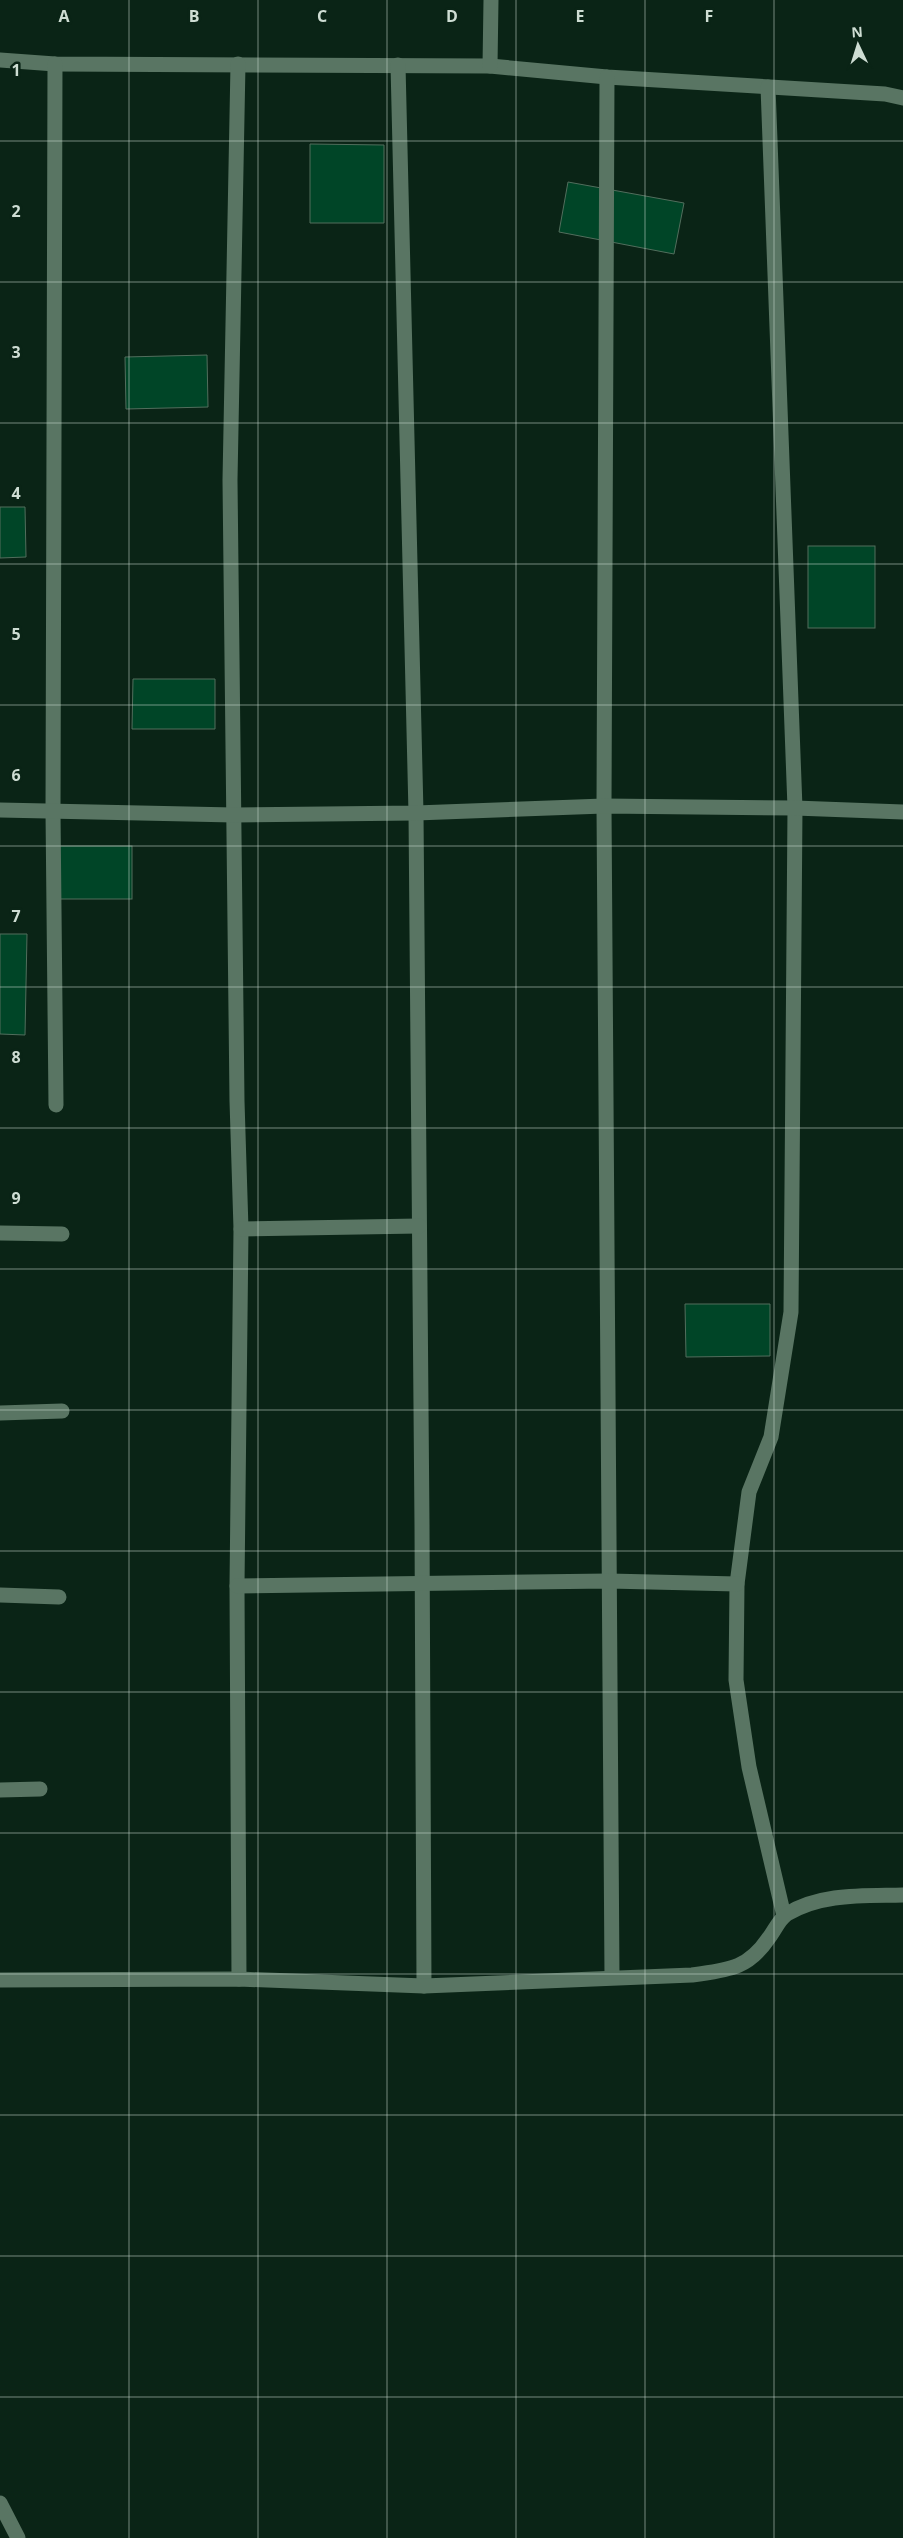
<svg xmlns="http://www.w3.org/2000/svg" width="903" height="2538" viewBox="0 0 903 2538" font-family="'Open Sans',sans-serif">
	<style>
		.building { fill: #004527; stroke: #526e5d }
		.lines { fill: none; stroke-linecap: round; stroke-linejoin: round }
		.minor { stroke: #597563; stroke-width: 15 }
		.grid { fill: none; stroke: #ceddd3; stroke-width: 1; stroke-opacity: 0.55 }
		.grid-label { font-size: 16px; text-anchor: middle; font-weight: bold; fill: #ceddd3; stroke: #0a2416; stroke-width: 5; stroke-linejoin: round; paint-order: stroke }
	</style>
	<rect width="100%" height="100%" fill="#0a2416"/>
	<!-- building -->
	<g class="building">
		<polygon points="310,144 384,145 384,223 310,223"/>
		<polygon points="568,182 684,203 674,254 559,232"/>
		<polygon points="207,355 208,407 126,409 125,357"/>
		<polygon points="0,507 25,507 26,557 0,558"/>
		<rect x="808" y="546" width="67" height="82"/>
		<polygon points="133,679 215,679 215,729 132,729"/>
		<rect x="58" y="846" width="74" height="53"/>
		<polygon points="0,934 27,934 25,1035 0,1034"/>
		<polygon points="685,1304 770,1304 770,1356 686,1357"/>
	</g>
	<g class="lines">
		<!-- minor -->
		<g class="minor">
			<polyline points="0,60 55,64 490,66 607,77 885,94 903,98"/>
			<polyline points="55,64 53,812 56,1105"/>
			<polyline points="238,64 230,480 237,1101 241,1229 237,1586 239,1979"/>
			<polyline points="398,65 416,813 422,1525 424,1986"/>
			<polyline points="490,66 491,0"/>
			<polyline points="607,77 604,806 612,1977"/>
			<polyline points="768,87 795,808 791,1312 771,1437 749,1492 737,1584 736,1680 749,1767 784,1916"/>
			<polyline points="0,810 234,815 416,813 604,806 795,808 903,812"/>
			<polyline points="241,1229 419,1226"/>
			<polyline points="0,1233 62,1234"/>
			<polyline points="0,1413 62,1411"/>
			<polyline points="237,1586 609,1581 737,1584"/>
			<polyline points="0,1595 59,1597"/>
			<polyline points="0,1790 40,1789"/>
			<path d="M0,1980L239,1979L424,1986L692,1975C726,1970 747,1970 768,1939C774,1932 779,1919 787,1914C821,1893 864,1896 903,1895"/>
			<polyline points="0,2503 18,2538"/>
		</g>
	</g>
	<!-- grid -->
	<path class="grid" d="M129,0V2538M258,0V2538M387,0V2538M516,0V2538M645,0V2538M774,0V2538M0,141H903M0,282H903M0,423H903M0,564H903M0,705H903M0,846H903M0,987H903M0,1128H903M0,1269H903M0,1410H903M0,1551H903M0,1692H903M0,1833H903M0,1974H903M0,2115H903M0,2256H903M0,2397H903"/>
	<g class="grid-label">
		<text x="64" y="22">A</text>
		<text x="194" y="22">B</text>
		<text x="322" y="22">C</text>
		<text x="452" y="22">D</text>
		<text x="580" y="22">E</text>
		<text x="709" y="22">F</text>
		<text x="16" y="76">1</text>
		<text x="16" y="217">2</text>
		<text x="16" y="358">3</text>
		<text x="16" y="499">4</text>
		<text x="16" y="640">5</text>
		<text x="16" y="781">6</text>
		<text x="16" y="922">7</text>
		<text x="16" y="1063">8</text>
		<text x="16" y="1204">9</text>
	</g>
	<!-- north arrow -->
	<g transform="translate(858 45) rotate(356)" stroke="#0a2416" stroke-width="4" paint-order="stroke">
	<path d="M0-4L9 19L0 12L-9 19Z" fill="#ceddd3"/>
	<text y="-8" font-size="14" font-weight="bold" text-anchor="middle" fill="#ceddd3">N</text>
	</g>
</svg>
